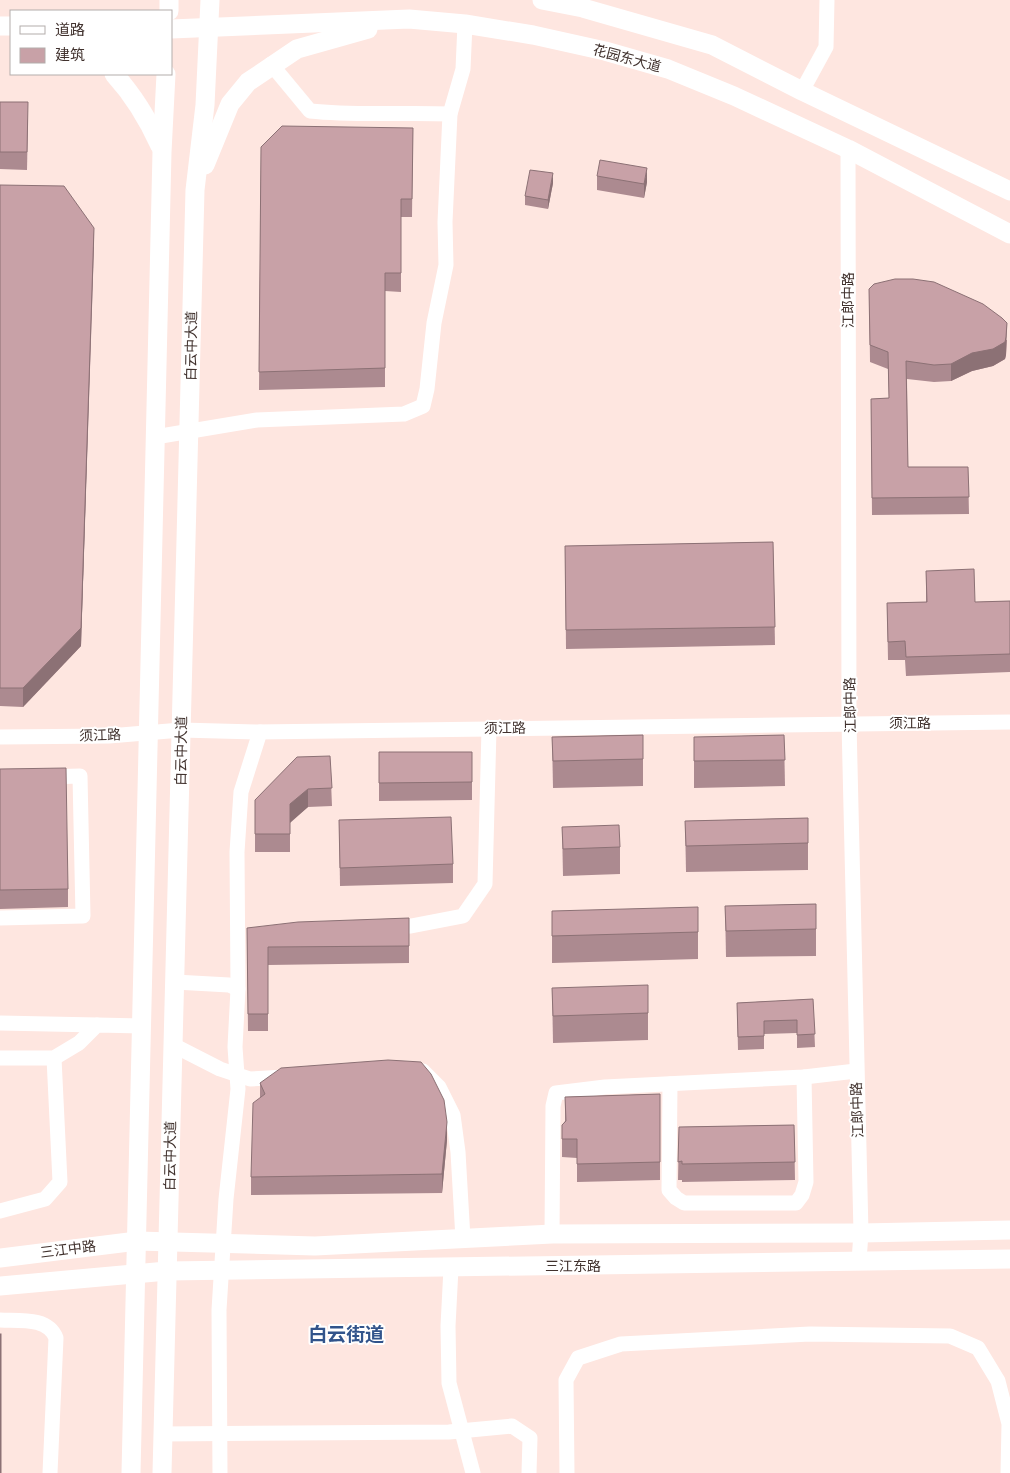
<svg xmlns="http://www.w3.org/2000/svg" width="1010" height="1473" viewBox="0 0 1010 1473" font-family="'Source Serif 4','Noto Sans SC',serif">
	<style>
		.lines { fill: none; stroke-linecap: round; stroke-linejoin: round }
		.minor { stroke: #fff; stroke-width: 15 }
		.major { stroke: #fff; stroke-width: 19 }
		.wall { fill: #ac8a90 }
		.shaded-wall { fill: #8c7175 }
		.building { fill: #c8a1a7; stroke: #8c7175 }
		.labels { text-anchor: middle; stroke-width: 4; stroke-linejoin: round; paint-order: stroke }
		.street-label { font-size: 14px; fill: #41322e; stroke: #fff }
		.district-label { font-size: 19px; font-weight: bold; fill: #32548b; stroke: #fff }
	</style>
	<rect width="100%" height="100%" fill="#fee6e0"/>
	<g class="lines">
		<!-- minor -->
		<g class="minor">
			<path d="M271,64L310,111C357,116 403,112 450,114"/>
			<polyline points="802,91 826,47 827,0"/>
			<polyline points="848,149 849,723 861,1233 859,1261"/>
			<polyline points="155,437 257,420 404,414 423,406 427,389 434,323 446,265 445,222 450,114 463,69 465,24"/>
			<polyline points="0,737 109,736 181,730 256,732 1010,722"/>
			<polyline points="0,918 83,916 80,776 47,777"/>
			<polyline points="388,927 411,926 463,916 485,884 489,729"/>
			<polyline points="175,982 229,985 238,989"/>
			<polyline points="0,1023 97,1025"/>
			<polyline points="173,1045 220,1069 250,1079 285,1077"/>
			<polyline points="0,1058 54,1058 79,1043 97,1025 142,1026"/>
			<polyline points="423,1071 439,1087 453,1115 458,1152 463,1239"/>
			<polyline points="670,1084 669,1190 676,1198 684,1203 796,1203 802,1195 806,1182 804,1077"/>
			<polyline points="0,1211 45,1199 60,1182 54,1058"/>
			<polyline points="552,1234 553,1106 556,1093 605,1087 804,1077 856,1071"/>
			<polyline points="451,1268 448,1326 449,1383 473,1473"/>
			<path d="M0,1320C19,1321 48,1317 56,1338L50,1473"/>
			<polyline points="163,1434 449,1432 512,1426 530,1438 529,1473"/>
			<polyline points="220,1473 219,1310 226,1199 238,1089 235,1047 238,989 237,852 241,792 260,732"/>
			<polyline points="567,1473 566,1380 578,1358 621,1344 810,1334 950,1336 978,1348 998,1381 1009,1424 1008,1473"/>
		</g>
		<!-- major -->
		<g class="major">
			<polyline points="542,0 583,8 712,45 802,91 1010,191"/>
			<polyline points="169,11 169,0"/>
			<polyline points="0,26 11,26"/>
			<polyline points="171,29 409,19 465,24 533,35 605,51 668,69 734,96 848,149 1010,234"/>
			<path d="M114,74C134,96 148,119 160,146"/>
			<polyline points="205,165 230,104 248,82 297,49 368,29"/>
			<polyline points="0,1258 137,1241 315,1246 552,1234 861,1233 1010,1230"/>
			<polyline points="0,1286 167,1271 1010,1259"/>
			<polyline points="131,1473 162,152 166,74"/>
			<polyline points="162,1473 195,190 205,105 210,0"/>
		</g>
	</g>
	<!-- wall -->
	<g class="wall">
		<polygon points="0,102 28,120 27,170 0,169"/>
		<polygon points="413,128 412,217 401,217 401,292 385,291 385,387 259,390 261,147"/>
		<polygon points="597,176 647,182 644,198 597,190"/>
		<polygon points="553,183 548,209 525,205 525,196"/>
		<polygon points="0,185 94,247 81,646 23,707 0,706"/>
		<polygon points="869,289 1007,340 1006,355 1005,359 993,366 972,371 951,381 934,382 907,379 908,467 968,467 969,514 872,515 871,399 889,398 888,369 870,362"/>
		<polygon points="773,542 775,645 566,649 565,546"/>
		<polygon points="926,571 975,602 1010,601 1010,672 906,676 905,660 888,660 887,603 926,602"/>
		<polygon points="643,735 643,786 553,788 552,737"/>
		<polygon points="784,735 785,786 694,788 694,737"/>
		<polygon points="379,752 472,752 472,800 379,801"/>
		<polygon points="330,756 332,806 308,807 290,822 290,852 255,852 255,800"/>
		<polygon points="0,769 68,889 68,907 0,909"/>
		<polygon points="808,818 808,870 686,872 685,821"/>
		<polygon points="339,820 453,864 453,883 340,886"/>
		<polygon points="562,827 620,847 620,874 563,876"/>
		<polygon points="816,904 816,956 726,957 725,906"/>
		<polygon points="552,911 698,932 698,959 552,963"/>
		<polygon points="409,918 409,963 268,965 268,1031 248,1031 247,928"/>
		<polygon points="552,988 648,1013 648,1040 553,1043"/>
		<polygon points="813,999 815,1047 797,1048 797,1033 764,1034 764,1049 738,1050 737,1003"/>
		<polygon points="260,1083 447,1140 442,1193 251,1195 251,1177 260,1098"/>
		<polygon points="660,1094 660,1180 577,1182 577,1158 562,1157 562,1125 565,1121 565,1097"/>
		<polygon points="794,1125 795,1180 682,1182 682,1180 678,1180 679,1127"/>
	</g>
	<!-- shaded-wall -->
	<g class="shaded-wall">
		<polygon points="647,168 647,182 644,198 644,184"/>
		<polygon points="553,173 553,183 548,209 548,200"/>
		<polygon points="94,228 81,646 23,707 23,688"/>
		<polygon points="1007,323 1006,355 1005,359 993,366 972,371 951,381 951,364"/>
		<polygon points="308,789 308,807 290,823 290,804"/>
		<polygon points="447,1122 447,1140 442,1193 442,1174"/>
	</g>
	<!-- building -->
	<g class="building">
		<polygon points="0,102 28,102 27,152 0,152"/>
		<polygon points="282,126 413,128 412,199 401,199 401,273 385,273 385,368 259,372 261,147"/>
		<polygon points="600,160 647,168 644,184 597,176"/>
		<polygon points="530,170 553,173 548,200 525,196"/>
		<polygon points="0,185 64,186 94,228 81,628 23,688 0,688"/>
		<polygon points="895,279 913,279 934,282 983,304 1002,318 1007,323 1006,337 1005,342 993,349 972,353 951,364 934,365 906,361 908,467 968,467 969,497 872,498 871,399 889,398 888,352 870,345 869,289 874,284"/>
		<polygon points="773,542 775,627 566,630 565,546"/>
		<polygon points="974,569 975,602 1010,601 1010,654 906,657 905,641 888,642 887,603 927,602 926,571"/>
		<polygon points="643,735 643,759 553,761 552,737"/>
		<polygon points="784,735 785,760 694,761 694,737"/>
		<polygon points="379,752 472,752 472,782 379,783"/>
		<polygon points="330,756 332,788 308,789 290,804 290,834 255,834 255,800 297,757"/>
		<polygon points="66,768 68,889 0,890 0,769"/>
		<polygon points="451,817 453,864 340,868 339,820"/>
		<polygon points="808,818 808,843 686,846 685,821"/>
		<polygon points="619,825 620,847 563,849 562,827"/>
		<polygon points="816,904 816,929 726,931 725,906"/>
		<polygon points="698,907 698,932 552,936 552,911"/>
		<polygon points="409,918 409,946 268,947 268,1014 248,1014 247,928 298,922"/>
		<polygon points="648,985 648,1013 553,1016 552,988"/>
		<polygon points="813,999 815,1034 797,1035 797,1020 764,1021 764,1036 738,1037 737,1003"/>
		<polygon points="388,1060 421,1062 431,1074 444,1100 447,1122 442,1174 251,1177 253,1103 265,1094 260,1083 281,1068"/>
		<polygon points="660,1094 660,1162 577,1164 577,1139 562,1139 562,1125 566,1121 565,1097"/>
		<polygon points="794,1125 795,1162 682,1164 682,1161 678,1162 679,1127"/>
		<rect x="0" y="1334" width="1" height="139"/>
	</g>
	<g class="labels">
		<!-- street labels -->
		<g class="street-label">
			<text transform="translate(627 58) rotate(15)" y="5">花园东大道</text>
			<text transform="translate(848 300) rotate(-90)" y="5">江郎中路</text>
			<text transform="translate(191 346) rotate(-89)" y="5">白云中大道</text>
			<text transform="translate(850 705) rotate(-91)" y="5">江郎中路</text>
			<text x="910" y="728">须江路</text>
			<text transform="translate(505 728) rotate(-1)" y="5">须江路</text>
			<text transform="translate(100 735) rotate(-2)" y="5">须江路</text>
			<text transform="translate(181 751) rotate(-89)" y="5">白云中大道</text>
			<text transform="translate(857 1110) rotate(-92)" y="5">江郎中路</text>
			<text transform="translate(170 1156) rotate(-89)" y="5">白云中大道</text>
			<text transform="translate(68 1249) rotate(-7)" y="5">三江中路</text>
			<text x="573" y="1271">三江东路</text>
		</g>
		<!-- district labels -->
		<g class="district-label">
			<text x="346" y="1341">白云街道</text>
		</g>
	</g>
	<!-- legend -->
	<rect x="10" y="10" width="162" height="65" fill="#ffffff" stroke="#b3adab"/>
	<rect x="20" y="26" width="25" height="8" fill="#ffffff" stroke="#b3adab"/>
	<text x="55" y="35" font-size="15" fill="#41322e">道路</text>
	<rect x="20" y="48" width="25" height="15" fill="#c8a1a7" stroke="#b3adab"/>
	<text x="55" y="60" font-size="15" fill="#41322e">建筑</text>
</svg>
